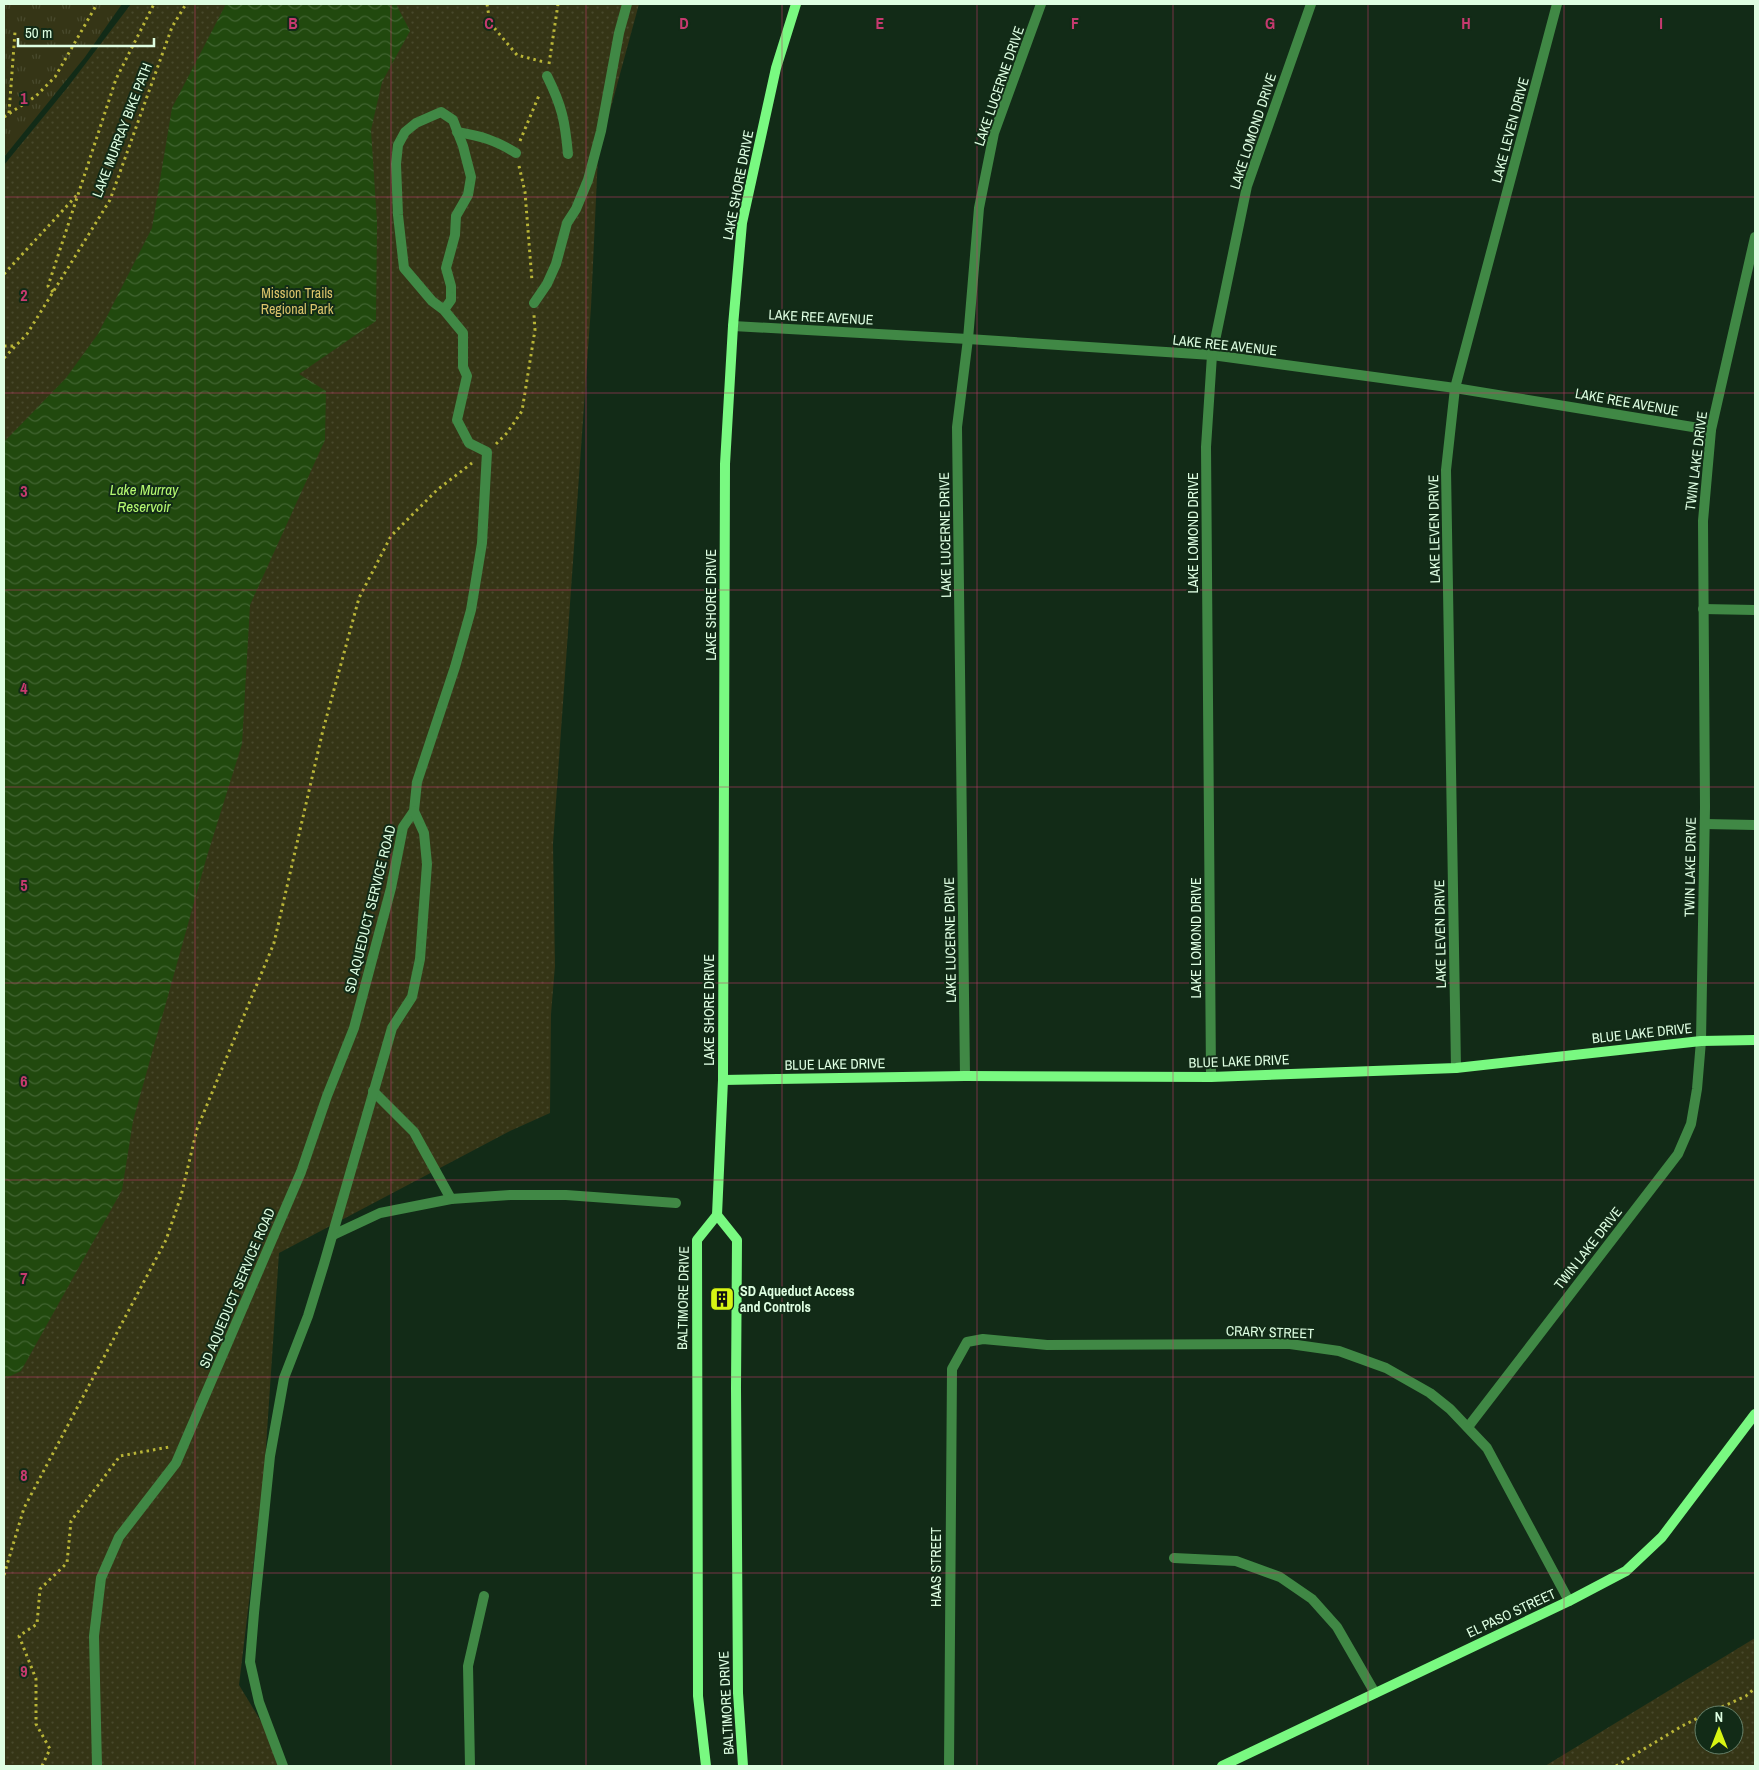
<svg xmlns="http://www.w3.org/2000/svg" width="1759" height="1770" viewBox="0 0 1759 1770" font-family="'Archivo Narrow',sans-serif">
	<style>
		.grass { fill: url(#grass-tufts) }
		.park { fill: url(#park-dots); fill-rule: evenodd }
		.water { fill: url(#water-waves) }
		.building { fill: #1f4b2a; stroke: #327642 }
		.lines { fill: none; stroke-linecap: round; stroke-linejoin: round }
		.path { stroke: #b9b537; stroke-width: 3; stroke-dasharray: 2.5 4; stroke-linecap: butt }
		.lane { stroke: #408845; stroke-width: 10 }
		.street { stroke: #408845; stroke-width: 10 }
		.secondary { stroke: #79f981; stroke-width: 10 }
		.grid { fill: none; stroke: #c63a6f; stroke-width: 1; stroke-opacity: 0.55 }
		.labels { text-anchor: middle; stroke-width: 4; stroke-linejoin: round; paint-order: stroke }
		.street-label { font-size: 14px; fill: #defee2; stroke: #122b17 }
		.park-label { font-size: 14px; fill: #dcc46b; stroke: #122b17 }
		.poi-label { font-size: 14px; font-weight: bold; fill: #defee2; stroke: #122b17; text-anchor: start }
		.water-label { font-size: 15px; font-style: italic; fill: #b5f971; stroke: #122b17 }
		.grid-label { font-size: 16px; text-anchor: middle; font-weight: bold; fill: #c63a6f; stroke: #122b17; stroke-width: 4; stroke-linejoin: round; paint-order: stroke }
	</style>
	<defs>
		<pattern id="grass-tufts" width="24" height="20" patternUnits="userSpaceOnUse" patternTransform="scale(1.25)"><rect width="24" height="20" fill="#353516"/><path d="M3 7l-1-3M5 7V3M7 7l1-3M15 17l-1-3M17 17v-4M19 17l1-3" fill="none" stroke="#48492c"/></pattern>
		<pattern id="park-dots" width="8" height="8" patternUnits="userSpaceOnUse" patternTransform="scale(1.25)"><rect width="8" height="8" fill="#353516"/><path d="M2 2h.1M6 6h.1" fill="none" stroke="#48492c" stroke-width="1.8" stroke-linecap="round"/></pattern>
		<pattern id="water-waves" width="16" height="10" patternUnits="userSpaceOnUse" patternTransform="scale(1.25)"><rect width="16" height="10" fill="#21490e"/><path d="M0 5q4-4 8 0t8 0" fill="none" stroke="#416431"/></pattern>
	</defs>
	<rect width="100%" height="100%" fill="#122b17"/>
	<!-- grass -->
	<polygon class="grass" points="4,4 122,4 85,57 4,157"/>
	<!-- park -->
	<g class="park">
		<polygon points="131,4 639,4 598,155 591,307 553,844 555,966 551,1014 550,1113 510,1131 279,1253 264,1477 239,1685 288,1766 4,1766 4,165 67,88"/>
		<path d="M1755,1638V1766H1544H1545ZM1704,1715H1734V1745H1704Z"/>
	</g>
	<!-- water -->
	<polygon class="water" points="226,4 396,4 410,31 382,82 371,130 377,222 376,321 299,374 326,391 325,440 250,605 242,744 207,856 133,1121 122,1190 21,1371 4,1379 4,442 66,378 98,334 152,228 172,108"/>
	<!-- building -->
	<rect class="building" x="712" y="1291" width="18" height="15"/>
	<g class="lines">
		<!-- path -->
		<g class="path">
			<polyline points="487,4 490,23 517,55 544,62"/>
			<polyline points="549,64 558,4"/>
			<polyline points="9,113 15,32"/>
			<polyline points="4,117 36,96 55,77 97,4"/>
			<polyline points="520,141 540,93"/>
			<polyline points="519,166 525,192 532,281"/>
			<polyline points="4,274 77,195"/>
			<polyline points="53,292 48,286 116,79 154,4"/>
			<polyline points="4,346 15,346"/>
			<polyline points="4,358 27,334 110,200 172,27 186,4"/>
			<polyline points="496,444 507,433 522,411 535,330 534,315"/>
			<polyline points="4,1575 24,1508 166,1240 181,1196 197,1129 274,943 323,730 359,598 391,536 437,490 472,463"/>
			<polyline points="1704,1715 1746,1696 1755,1688"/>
			<polyline points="42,1766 50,1749 36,1724 36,1679 19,1636 37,1624 40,1589 67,1563 71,1521 120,1456 169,1447"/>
			<polyline points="1616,1766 1682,1726 1704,1715"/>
		</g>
		<!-- lane -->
		<g class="lane">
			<path d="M547,76C562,106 565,121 568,154"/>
			<path d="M457,132C481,136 495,140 516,153"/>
			<polyline points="534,303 547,284 556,264 567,223 576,209 588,180 601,131 619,33 627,4"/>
			<polyline points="373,1091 414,1132 451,1199"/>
			<polyline points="333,1235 380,1213 451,1199 510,1195 566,1195 676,1203"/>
			<polyline points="97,1766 94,1636 101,1578 119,1537 176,1463 301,1172 327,1096 354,1028 391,888 403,827 414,811 417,782 455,667 471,610 482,543 487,452 469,443 457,420 467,376 463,367 463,333 444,310 432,301 404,268 398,215 396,164 398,145 405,132 416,123 441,112 453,120 463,146 471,177 468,195 456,216 455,235 446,268 451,286 451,300 444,310"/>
			<polyline points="283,1766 259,1702 250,1662 254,1613 270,1456 284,1378 308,1316 324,1264 392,1028 412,997 420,959 427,864 424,833 414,811"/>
		</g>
		<!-- street -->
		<g class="street">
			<polyline points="733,326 968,339 1212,355 1455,388 1711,430"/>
			<polyline points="1703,609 1755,610"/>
			<polyline points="1705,824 1755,825"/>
			<polyline points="1456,1068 1446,470 1455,388 1557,4"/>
			<polyline points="965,1076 957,427 968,339 979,208 994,133 1041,4"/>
			<polyline points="1211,1077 1206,447 1212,355 1247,186 1311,4"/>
			<polyline points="1468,1427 1678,1154 1691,1124 1697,1089 1701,1041 1705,807 1703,521 1711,430 1755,237"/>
			<polyline points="1174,1558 1236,1561 1280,1577 1312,1599 1337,1627 1375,1693"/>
			<polyline points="470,1766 468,1666 484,1596"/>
			<polyline points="949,1766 952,1369 967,1342 983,1339 1047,1345 1290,1344 1339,1351 1386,1368 1430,1393 1450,1409 1487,1448 1569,1601"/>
		</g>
		<!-- secondary -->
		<g class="secondary">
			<polyline points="723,1080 965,1076 1211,1077 1456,1068 1701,1041 1755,1040"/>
			<polyline points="717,1215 723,1080 725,464 733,326 742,223 776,68 796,4"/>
			<polyline points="717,1215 737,1240 736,1388 738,1693 743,1766"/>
			<polyline points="706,1766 698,1696 697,1240 717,1215"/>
			<polyline points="1222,1766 1569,1601 1626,1571 1662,1537 1755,1414"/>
		</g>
	</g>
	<!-- grid -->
	<path class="grid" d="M195,4V1766M391,4V1766M586,4V1766M782,4V1766M977,4V1766M1173,4V1766M1368,4V1766M1564,4V1766M4,197H1755M4,393H1755M4,590H1755M4,787H1755M4,983H1755M4,1180H1755M4,1377H1755M4,1573H1755"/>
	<!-- icons -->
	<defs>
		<symbol id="building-square" viewBox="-11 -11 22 22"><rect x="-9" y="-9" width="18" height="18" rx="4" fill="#d7f513" stroke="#122b17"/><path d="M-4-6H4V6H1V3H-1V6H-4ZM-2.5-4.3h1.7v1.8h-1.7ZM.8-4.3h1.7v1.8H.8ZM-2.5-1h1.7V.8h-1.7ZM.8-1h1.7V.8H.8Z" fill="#111"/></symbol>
	</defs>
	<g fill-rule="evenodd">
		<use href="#building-square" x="708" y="1285" width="28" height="28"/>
	</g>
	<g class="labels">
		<!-- street labels -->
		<g class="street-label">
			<text transform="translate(999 86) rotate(-71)" y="5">LAKE LUCERNE DRIVE</text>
			<text transform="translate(122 130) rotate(-69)" y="5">LAKE MURRAY BIKE PATH</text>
			<text transform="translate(1510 130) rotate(-75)" y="5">LAKE LEVEN DRIVE</text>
			<text transform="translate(1253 131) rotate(-72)" y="5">LAKE LOMOND DRIVE</text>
			<text transform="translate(738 185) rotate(-79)" y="5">LAKE SHORE DRIVE</text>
			<text transform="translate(821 317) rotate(3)" y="5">LAKE REE AVENUE</text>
			<text transform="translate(1225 345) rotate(6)" y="5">LAKE REE AVENUE</text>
			<text transform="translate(1627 402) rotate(10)" y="5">LAKE REE AVENUE</text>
			<text transform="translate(1696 461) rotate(-83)" y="5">TWIN LAKE DRIVE</text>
			<text transform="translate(1434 529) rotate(-91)" y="5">LAKE LEVEN DRIVE</text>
			<text transform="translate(1193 533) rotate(-90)" y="5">LAKE LOMOND DRIVE</text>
			<text transform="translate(945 535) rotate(-91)" y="5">LAKE LUCERNE DRIVE</text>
			<text transform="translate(711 605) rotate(-90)" y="5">LAKE SHORE DRIVE</text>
			<text transform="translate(1690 867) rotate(-89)" y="5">TWIN LAKE DRIVE</text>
			<text transform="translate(370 909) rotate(-76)" y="5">SD AQUEDUCT SERVICE ROAD</text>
			<text transform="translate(1440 934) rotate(-91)" y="5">LAKE LEVEN DRIVE</text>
			<text transform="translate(1196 938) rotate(-90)" y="5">LAKE LOMOND DRIVE</text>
			<text transform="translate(950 940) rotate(-91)" y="5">LAKE LUCERNE DRIVE</text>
			<text transform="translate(709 1010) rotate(-90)" y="5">LAKE SHORE DRIVE</text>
			<text transform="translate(1642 1033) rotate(-6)" y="5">BLUE LAKE DRIVE</text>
			<text transform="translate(1239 1061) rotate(-2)" y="5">BLUE LAKE DRIVE</text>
			<text transform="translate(835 1064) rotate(-1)" y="5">BLUE LAKE DRIVE</text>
			<text transform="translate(1588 1248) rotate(-52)" y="5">TWIN LAKE DRIVE</text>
			<text transform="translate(237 1288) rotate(-67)" y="5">SD AQUEDUCT SERVICE ROAD</text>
			<text transform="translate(683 1298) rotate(-89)" y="5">BALTIMORE DRIVE</text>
			<text transform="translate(1270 1332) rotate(2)" y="5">CRARY STREET</text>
			<text transform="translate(936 1567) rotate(-90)" y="5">HAAS STREET</text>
			<text transform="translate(1511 1613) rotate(-25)" y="5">EL PASO STREET</text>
			<text transform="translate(726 1703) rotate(-93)" y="5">BALTIMORE DRIVE</text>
		</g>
		<!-- park labels -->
		<g class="park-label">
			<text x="297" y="298">Mission Trails<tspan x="297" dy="16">Regional Park</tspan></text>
		</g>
		<!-- poi labels -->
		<g class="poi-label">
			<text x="740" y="1296">SD Aqueduct Access<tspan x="740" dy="16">and Controls</tspan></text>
		</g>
		<!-- water labels -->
		<g class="water-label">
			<text x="144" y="495">Lake Murray<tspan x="144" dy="17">Reservoir</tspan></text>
		</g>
	</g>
	<g class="grid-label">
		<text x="293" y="29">B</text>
		<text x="489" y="29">C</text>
		<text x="684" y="29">D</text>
		<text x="880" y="29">E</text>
		<text x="1075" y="29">F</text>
		<text x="1270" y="29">G</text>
		<text x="1466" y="29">H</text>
		<text x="1661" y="29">I</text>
		<text x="24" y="104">1</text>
		<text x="24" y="301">2</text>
		<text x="24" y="497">3</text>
		<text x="24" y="694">4</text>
		<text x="24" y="891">5</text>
		<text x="24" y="1087">6</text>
		<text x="24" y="1284">7</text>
		<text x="24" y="1481">8</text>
		<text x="24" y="1677">9</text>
	</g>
	<!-- border -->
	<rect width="1759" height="1770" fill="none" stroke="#defee2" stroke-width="10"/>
	<!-- north arrow -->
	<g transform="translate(1719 1730)"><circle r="24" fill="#122b17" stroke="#647f68"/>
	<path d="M0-4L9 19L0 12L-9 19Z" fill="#d7f513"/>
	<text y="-8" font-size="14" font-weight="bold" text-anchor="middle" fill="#defee2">N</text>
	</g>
	<!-- scale -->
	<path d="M18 38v8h136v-8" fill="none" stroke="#defee2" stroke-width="2.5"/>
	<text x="25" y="38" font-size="15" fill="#defee2" stroke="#122b17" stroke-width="4" paint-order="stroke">50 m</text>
</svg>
